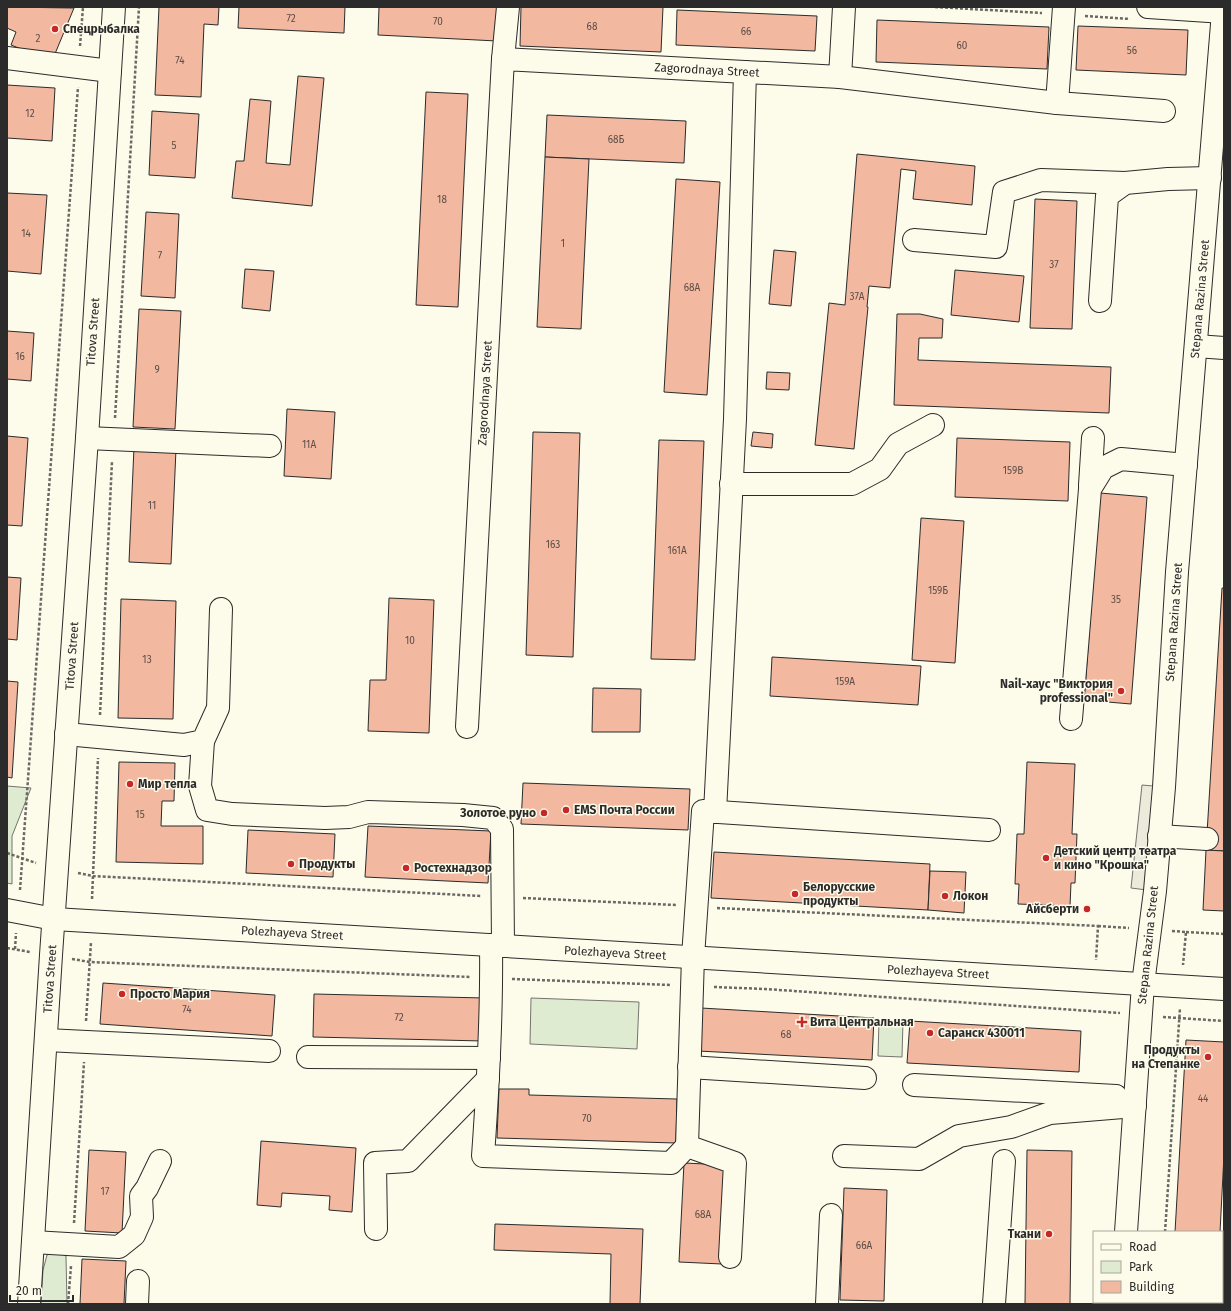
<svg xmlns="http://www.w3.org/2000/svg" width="1231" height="1311" viewBox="0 0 1231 1311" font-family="'Fira Sans',sans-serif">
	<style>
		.green { fill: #deebd1; stroke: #74746e }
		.parking { fill: #eceadb; stroke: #74746e }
		.building { fill: #f2b8a0; stroke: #2b2b2b }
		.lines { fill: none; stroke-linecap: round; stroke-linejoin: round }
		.minor-casing { stroke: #2b2b2b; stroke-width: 24 }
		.major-casing { stroke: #2b2b2b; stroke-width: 24 }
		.path { stroke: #6a6964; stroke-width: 2.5; stroke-dasharray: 3 2; stroke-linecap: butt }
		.minor { stroke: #fdfbea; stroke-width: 22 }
		.major { stroke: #fdfbea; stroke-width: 22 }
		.poi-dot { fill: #c62828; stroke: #fdfbea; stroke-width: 1.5 }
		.labels { text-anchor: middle; stroke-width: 3; stroke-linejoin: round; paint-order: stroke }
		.number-label { font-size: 10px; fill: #5d4e48 }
		.poi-label { font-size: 12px; font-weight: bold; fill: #2b2b2b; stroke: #fdfbea; text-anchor: start }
		.street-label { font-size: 12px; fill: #2b2b2b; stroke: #fdfbea }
	</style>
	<rect width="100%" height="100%" fill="#fdfbea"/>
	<!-- green -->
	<g class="green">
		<polygon points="7,786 31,788 12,836 12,884 7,883"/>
		<polygon points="531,998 639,1002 637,1049 530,1044"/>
		<polygon points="879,1020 903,1021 902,1057 878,1056"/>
		<polygon points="56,1251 66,1256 67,1304 41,1304 43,1270 47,1255"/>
	</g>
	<!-- parking -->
	<polygon class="parking" points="1142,785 1164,787 1155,891 1131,888"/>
	<!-- building -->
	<g class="building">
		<polygon points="7,7 74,8 52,61 11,45 16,32 7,28"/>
		<polygon points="159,7 219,7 218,25 204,24 201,97 155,95"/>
		<polygon points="239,7 345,7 344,33 238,28"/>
		<polygon points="379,7 499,7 497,41 378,35"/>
		<polygon points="521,7 663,7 661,52 520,46"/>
		<polygon points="677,10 817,16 815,51 676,45"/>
		<polygon points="877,20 1049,27 1047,69 876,62"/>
		<polygon points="1078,26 1188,30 1186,75 1076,70"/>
		<polygon points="298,76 324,78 312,206 232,198 236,161 244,161 250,99 271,101 266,163 290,165"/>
		<polygon points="7,85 55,88 52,141 7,138"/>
		<polygon points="426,92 468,94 458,307 416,305"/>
		<polygon points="152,111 199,114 195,178 149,175"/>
		<polygon points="547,115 686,121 684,163 545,157"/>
		<polygon points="857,154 975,166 972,205 913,199 916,171 901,169 890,288 869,286 867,307 868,307 854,449 815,445 829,303 845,305"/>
		<polygon points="545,157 589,159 581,329 537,327"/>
		<polygon points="676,179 720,182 707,395 664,392"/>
		<polygon points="7,193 47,195 41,274 7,271"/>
		<polygon points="1035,199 1077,201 1072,329 1030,328"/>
		<polygon points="146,212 179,214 175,298 141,296"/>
		<polygon points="774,250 796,252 791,306 769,304"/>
		<polygon points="245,269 274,271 270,311 242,308"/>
		<polygon points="955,270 1024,276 1019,322 951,315"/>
		<polygon points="139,309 181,311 175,429 133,427"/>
		<polygon points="897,314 920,314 943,319 942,338 919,338 918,360 1111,367 1109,413 894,405"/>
		<polygon points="7,331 34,333 31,381 7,379"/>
		<polygon points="767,372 790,373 789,390 766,389"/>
		<polygon points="287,409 335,412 331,479 284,476"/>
		<polygon points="533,432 580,433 573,657 526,655"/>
		<polygon points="753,432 773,434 772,448 751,446"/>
		<polygon points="7,436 28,438 22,526 7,525"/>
		<polygon points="957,438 1070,442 1068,501 955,497"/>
		<polygon points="659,440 704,441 695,660 651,659"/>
		<polygon points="134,447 176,449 171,564 129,562"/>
		<polygon points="1100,493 1147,497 1131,704 1084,700"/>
		<polygon points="921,518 964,521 955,663 912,660"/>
		<polygon points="7,577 21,578 17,640 7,639"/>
		<polygon points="1222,588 1224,588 1224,851 1206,850"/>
		<polygon points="389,598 434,600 429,733 368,731 370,680 386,680"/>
		<polygon points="121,599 176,601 173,719 118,718"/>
		<polygon points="772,657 921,666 918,705 770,696"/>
		<polygon points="7,681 18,682 12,778 7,777"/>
		<polygon points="593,688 641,689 640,732 592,732"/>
		<polygon points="119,762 175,763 174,801 162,801 161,826 203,826 203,864 116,862"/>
		<polygon points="1027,762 1075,764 1072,834 1077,834 1075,883 1071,883 1070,906 1018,904 1019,884 1015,884 1017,834 1024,834"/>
		<polygon points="523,783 690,789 688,830 521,824"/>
		<polygon points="368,826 491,831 488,883 365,877"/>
		<polygon points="248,830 335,834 333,877 246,873"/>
		<polygon points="1206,850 1224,851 1224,911 1203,910"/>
		<polygon points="714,852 930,864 928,910 711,898"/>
		<polygon points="930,871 966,872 964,913 928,910"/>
		<polygon points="103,983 275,995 272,1036 100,1024"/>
		<polygon points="314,994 485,998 483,1041 313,1037"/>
		<polygon points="701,1008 874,1018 872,1060 698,1051"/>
		<polygon points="910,1021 1081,1031 1079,1072 907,1063"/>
		<polygon points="1186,1040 1224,1042 1224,1155 1220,1232 1175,1232"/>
		<polygon points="499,1089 529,1089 529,1095 677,1099 676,1143 497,1138"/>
		<polygon points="261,1141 356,1148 352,1212 329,1210 330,1196 282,1193 281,1207 257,1205"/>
		<polygon points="89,1150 126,1152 122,1233 85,1231"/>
		<polygon points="1027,1150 1072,1151 1070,1304 1025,1304"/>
		<polygon points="684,1163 727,1165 722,1264 679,1262"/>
		<polygon points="844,1188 887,1190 884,1301 840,1300"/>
		<polygon points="495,1224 643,1229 640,1304 610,1304 611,1254 494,1250"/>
		<polygon points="82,1259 126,1261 124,1304 80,1304"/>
	</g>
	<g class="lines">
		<defs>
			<g id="minor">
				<polyline points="1064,7 1057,103 1164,111"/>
				<polyline points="1148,7 1224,12"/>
				<polyline points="7,58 110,71"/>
				<polyline points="503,59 508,7"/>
				<polyline points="840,77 1057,103"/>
				<polyline points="914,240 996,247 1004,192 1041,180 1125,183"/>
				<polyline points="1100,301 1107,196 1125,183 1168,179 1210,178"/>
				<polyline points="1196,346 1224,348"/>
				<polyline points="87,438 270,446"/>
				<polyline points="731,484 852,484 880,469 898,444 933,425"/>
				<polyline points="1090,485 1093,438"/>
				<polyline points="1071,719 1090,489 1103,468 1121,459 1186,465"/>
				<polyline points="467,727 503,59 840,77 844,7"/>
				<polyline points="66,734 184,745 203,741 218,708 221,609"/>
				<polyline points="203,741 200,786 207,810 232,814 325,818 349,817 368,812 463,815 493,818 502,829 503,946"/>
				<polyline points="715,812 735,419 745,72"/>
				<polyline points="1159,836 1207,839"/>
				<path d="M491,945C492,1016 488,1086 483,1156L671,1163L687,1146"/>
				<polyline points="46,1040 269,1051"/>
				<polyline points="308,1057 489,1058"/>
				<polyline points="689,1067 865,1078"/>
				<polyline points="914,1085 1116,1096"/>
				<polyline points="844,1156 919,1159 959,1136 1011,1127 1050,1113 1135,1106"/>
				<polyline points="376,1229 375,1163 408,1161 488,1079"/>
				<polyline points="1126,1232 1143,984 1155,891 1164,787 1177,572 1223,12"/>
				<polyline points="33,1242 119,1247 134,1235 142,1217 141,1196 147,1188 160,1161"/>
				<polyline points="730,1257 735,1163 687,1146 693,957 703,811 989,830"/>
				<polyline points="1222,1289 1224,1289"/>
				<polyline points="137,1304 138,1281"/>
				<polyline points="827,1304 831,1215"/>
				<polyline points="994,1304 1004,1161"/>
				<polyline points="1121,1304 1121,1302"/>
			</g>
			<g id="major">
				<polyline points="7,910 54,919 1224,989"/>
				<polyline points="29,1304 51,955 87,438 114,7"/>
			</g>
		</defs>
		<!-- minor casing -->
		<use href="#minor" class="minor-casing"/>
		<!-- major casing -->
		<use href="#major" class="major-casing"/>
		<!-- path -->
		<g class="path">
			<polyline points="935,7 1042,13"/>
			<polyline points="1085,16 1130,19"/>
			<polyline points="80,46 83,7"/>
			<polyline points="115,418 139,7"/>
			<polyline points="100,715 112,461"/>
			<polyline points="7,853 36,863"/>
			<polyline points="78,873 93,876 482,896"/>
			<polyline points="20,890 78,87"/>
			<polyline points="523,898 676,905"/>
			<polyline points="92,899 98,758"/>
			<polyline points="717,908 1098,926 1096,960"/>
			<polyline points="1098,926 1129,928"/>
			<polyline points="1172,931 1186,932 1183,965"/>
			<polyline points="1186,932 1224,934"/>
			<polyline points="7,948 30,952"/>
			<polyline points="15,949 16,933"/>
			<polyline points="72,959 90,962 471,977"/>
			<polyline points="512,979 671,985"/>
			<polyline points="714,987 765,989 1120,1013"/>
			<polyline points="1163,1017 1224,1021"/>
			<polyline points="86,1021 91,942"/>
			<polyline points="74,1223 84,1062"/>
			<polyline points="1165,1232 1180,1008"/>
			<polyline points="68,1304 71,1266"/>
			<polyline points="1160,1304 1160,1302"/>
		</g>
		<!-- minor -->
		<use href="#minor" class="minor"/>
		<!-- major -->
		<use href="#major" class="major"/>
	</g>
	<!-- markers -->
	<g class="poi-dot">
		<circle cx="55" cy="29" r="4"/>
		<circle cx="1121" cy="691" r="4"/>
		<circle cx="130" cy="784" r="4"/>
		<circle cx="566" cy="810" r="4"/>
		<circle cx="544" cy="813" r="4"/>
		<circle cx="1046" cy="858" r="4"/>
		<circle cx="291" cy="864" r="4"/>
		<circle cx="406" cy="868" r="4"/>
		<circle cx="795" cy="894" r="4"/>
		<circle cx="945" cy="896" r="4"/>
		<circle cx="1087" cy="909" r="4"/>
		<circle cx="122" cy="994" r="4"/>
		<path d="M800 1016h4v4h4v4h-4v4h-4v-4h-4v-4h4z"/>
		<circle cx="930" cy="1033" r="4"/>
		<circle cx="1208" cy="1057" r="4"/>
		<circle cx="1049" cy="1234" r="4"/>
	</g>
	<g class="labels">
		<!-- number labels -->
		<g class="number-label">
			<text x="291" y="22">72</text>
			<text x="438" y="25">70</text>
			<text x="592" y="30">68</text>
			<text x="746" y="35">66</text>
			<text x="38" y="42">2</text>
			<text x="962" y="49">60</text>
			<text x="1132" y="54">56</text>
			<text x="180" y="64">74</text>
			<text x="30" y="117">12</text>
			<text x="616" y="143">68Б</text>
			<text x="174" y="149">5</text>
			<text x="442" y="203">18</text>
			<text x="26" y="237">14</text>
			<text x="563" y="247">1</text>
			<text x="160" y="259">7</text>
			<text x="1054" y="268">37</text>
			<text x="692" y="291">68А</text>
			<text x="857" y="300">37А</text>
			<text x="20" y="360">16</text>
			<text x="157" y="373">9</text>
			<text x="309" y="448">11А</text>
			<text x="1013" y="474">159В</text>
			<text x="152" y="509">11</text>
			<text x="553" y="548">163</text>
			<text x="677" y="554">161А</text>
			<text x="938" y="594">159Б</text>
			<text x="1116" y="603">35</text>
			<text x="410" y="644">10</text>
			<text x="147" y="663">13</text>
			<text x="845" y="685">159А</text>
			<text x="140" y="818">15</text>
			<text x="187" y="1013">74</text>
			<text x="399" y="1021">72</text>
			<text x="786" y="1038">68</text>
			<text x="1203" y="1102">44</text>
			<text x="587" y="1122">70</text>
			<text x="105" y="1195">17</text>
			<text x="703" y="1218">68А</text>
			<text x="864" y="1249">66А</text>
		</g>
		<!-- poi labels -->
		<g class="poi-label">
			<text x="63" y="33">Спецрыбалка</text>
			<text x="1113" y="688" text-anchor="end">Nail-хаус "Виктория<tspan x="1113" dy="14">professional"</tspan></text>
			<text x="138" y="788">Мир тепла</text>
			<text x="574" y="814">EMS Почта России</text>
			<text x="536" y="817" text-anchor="end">Золотое руно</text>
			<text x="1054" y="855">Детский центр театра<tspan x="1054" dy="14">и кино "Крошка"</tspan></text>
			<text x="299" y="868">Продукты</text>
			<text x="414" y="872">Ростехнадзор</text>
			<text x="803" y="891">Белорусские<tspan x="803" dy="14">продукты</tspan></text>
			<text x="953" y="900">Локон</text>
			<text x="1079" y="913" text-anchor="end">Айсберти</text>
			<text x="130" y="998">Просто Мария</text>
			<text x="810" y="1026">Вита Центральная</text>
			<text x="938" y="1037">Саранск 430011</text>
			<text x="1200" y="1054" text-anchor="end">Продукты<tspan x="1200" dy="14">на Степанке</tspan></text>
			<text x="1041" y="1238" text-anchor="end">Ткани</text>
		</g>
		<!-- street labels -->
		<g class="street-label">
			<text transform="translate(707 70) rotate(3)" y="4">Zagorodnaya Street</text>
			<text transform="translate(1200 299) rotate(-85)" y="4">Stepana Razina Street</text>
			<text transform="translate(93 332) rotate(-86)" y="4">Titova Street</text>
			<text transform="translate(485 393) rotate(-87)" y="4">Zagorodnaya Street</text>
			<text transform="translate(1174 622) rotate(-86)" y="4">Stepana Razina Street</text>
			<text transform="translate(72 656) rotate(-86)" y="4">Titova Street</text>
			<text transform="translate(292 933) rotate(3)" y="4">Polezhayeva Street</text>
			<text transform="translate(1148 945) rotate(-84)" y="4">Stepana Razina Street</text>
			<text transform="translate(615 953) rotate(3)" y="4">Polezhayeva Street</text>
			<text transform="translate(938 972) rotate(3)" y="4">Polezhayeva Street</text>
			<text transform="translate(50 979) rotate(-86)" y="4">Titova Street</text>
		</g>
	</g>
	<!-- border -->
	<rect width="1231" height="1311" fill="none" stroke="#2b2b2b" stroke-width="16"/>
	<!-- legend -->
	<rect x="1093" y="1231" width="130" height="72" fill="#fdfbea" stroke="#a9a89e"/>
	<rect x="1101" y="1244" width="20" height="6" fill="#fdfbea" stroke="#a9a89e"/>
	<text x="1129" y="1251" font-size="12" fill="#2b2b2b">Road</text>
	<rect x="1101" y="1261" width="20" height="12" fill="#deebd1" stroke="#a9a89e"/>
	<text x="1129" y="1271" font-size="12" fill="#2b2b2b">Park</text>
	<rect x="1101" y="1281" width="20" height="12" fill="#f2b8a0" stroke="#a9a89e"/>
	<text x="1129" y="1291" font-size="12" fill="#2b2b2b">Building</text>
	<!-- scale -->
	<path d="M10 1295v6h63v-6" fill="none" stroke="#2b2b2b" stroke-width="2"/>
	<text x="16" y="1295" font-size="12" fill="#2b2b2b" stroke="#fdfbea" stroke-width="3" paint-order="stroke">20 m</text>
</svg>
